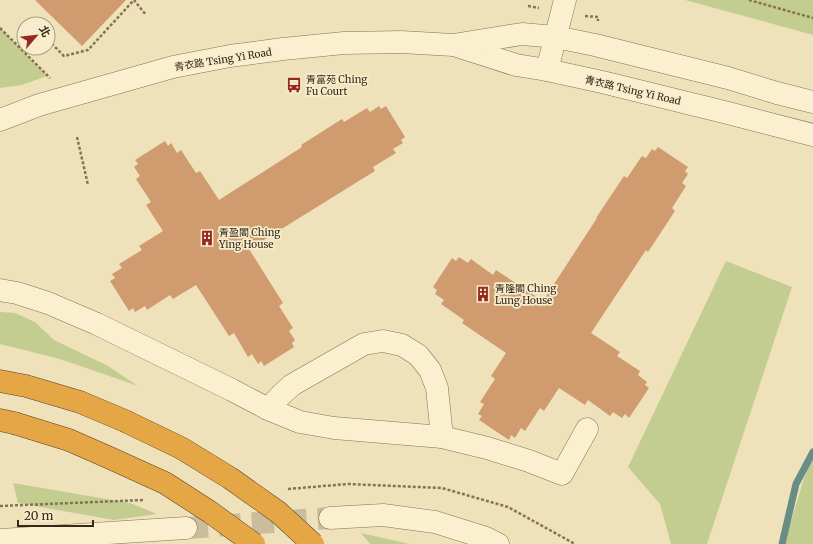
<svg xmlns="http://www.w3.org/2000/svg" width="813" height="544" viewBox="0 0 813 544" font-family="Merriweather,'Noto Sans TC',serif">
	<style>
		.green { fill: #c3cd8f }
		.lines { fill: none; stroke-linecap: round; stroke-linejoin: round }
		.stream { stroke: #678d86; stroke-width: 7 }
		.building { fill: #cf9b6f }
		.minor-tunnel { stroke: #cabd9b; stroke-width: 22; stroke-dasharray: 22 11; stroke-linecap: butt }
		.minor-casing { stroke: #877254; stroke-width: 23 }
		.highway-casing { stroke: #543f29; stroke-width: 23 }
		.path { stroke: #877254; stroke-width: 2.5; stroke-dasharray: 3 2; stroke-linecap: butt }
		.minor { stroke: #faefce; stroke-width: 22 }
		.highway { stroke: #e5a646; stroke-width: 22 }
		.highway-bridge-casing { stroke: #543f29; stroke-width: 23; stroke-linecap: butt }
		.highway-bridge { stroke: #e5a646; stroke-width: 22 }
		.labels { text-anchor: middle; stroke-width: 3.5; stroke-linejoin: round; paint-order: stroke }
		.street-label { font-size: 10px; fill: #35291a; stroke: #f7eccb }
		.poi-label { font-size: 10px; fill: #35291a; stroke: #f7eccb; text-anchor: start }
	</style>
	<rect width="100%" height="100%" fill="#efe2bb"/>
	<!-- green -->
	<g class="green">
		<polygon points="685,0 813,0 813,35"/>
		<polygon points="0,28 47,76 22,85 0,88"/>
		<polygon points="726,261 792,287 707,544 671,544 660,504 628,467"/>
		<polygon points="0,312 15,313 35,322 54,340 108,366 138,386 60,359 0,344"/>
		<polygon points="813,456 813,544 784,544 810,459"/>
		<polygon points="13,483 130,503 157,514 114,520 18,503"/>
		<polygon points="361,533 410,544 370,544"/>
	</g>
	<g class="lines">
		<!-- stream -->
		<polyline class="stream" points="782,544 796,484 813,452"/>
	</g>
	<!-- building -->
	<g class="building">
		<polygon points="35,0 126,0 82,46"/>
		<polygon points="379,106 381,109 386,106 405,137 401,140 403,143 393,149 396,153 373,167 375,171 249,249 283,303 279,306 293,328 289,331 295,340 292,343 294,347 264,366 261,361 258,364 252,354 248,357 234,333 229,336 196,285 173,299 170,295 147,310 145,306 135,312 133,308 129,311 110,281 115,278 112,274 122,268 119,264 142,250 139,246 163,231 146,205 151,202 136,179 140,176 134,167 138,164 135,160 165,141 168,146 171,143 177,153 181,150 196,173 200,171 219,200 302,147 301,145 342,119 344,122 367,108 370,112"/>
		<polygon points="658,147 688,167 685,171 688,174 682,183 686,186 672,208 675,211 648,252 646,250 591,333 620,352 617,356 640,371 638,375 647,382 645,385 649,388 629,418 625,414 622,418 613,412 610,416 588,400 585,405 559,388 544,411 540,408 525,431 521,428 515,438 511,435 509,440 479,420 482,416 478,414 484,404 480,402 495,379 491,376 506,353 462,323 464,320 441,304 444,300 435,294 437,290 433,287 452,258 456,261 459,257 468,263 471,259 493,275 496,270 543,301 597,218 596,218 624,176 627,178 642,156 646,158 652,149 655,151"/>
	</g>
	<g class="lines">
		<!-- minor-tunnel -->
		<polyline class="minor-tunnel" points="186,528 330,518"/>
		<defs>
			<g id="minor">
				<polyline points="457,46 516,65 547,70 602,82 724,112 813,135"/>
				<polyline points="547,70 565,0"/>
				<polyline points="0,120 39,105 173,67 230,56 283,49 344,43 401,42 453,45 522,34 556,37 595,45 728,78 777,93 813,102"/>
				<polyline points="0,290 17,293 48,303 97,324 232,390 268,409 300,422 334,428 442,437 487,448 529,461 562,474 587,429"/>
				<polyline points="268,409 281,395 292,385 364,344 383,341 402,345 418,355 430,370 437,388 442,437"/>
				<polyline points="330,518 383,515 435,522 486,538 498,544"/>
				<polyline points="0,540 186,528"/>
			</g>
			<g id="highway">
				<polyline points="0,381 26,386 80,402 125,421"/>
				<polyline points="0,420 14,423"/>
			</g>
		</defs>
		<!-- minor casing -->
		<use href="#minor" class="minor-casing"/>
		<!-- highway casing -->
		<use href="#highway" class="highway-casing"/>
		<!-- path -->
		<g class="path">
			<polyline points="749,0 813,18"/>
			<polyline points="528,6 539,8"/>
			<polyline points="585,16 598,17 598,21"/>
			<polyline points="0,28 50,78"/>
			<polyline points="48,40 64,56 88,50 134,0 146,15"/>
			<polyline points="21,48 24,45"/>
			<polyline points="77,137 88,185"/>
			<polyline points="288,489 348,484 442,488 508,507 575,544"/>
			<polyline points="0,506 143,500"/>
		</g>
		<!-- minor -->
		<use href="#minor" class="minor"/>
		<!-- highway -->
		<use href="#highway" class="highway"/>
		<defs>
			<g id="highway-bridge">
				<polyline points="125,421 181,448 230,478 278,512 313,544"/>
				<polyline points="14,423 69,440 110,458 165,483 210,512 254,544"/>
			</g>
		</defs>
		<!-- highway-bridge casing -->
		<use href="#highway-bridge" class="highway-bridge-casing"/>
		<!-- highway-bridge -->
		<use href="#highway-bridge" class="highway-bridge"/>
	</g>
	<!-- icons -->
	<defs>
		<symbol id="bus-bare" viewBox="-9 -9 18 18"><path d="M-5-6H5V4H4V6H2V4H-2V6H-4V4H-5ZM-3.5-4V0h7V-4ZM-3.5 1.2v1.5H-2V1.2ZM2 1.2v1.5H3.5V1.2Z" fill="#982722" stroke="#f7eccb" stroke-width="2.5" paint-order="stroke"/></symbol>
		<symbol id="building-bare" viewBox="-9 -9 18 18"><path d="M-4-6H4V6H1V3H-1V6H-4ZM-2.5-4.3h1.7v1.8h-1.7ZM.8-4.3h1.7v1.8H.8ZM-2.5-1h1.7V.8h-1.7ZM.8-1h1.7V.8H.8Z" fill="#982722" stroke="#f7eccb" stroke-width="2.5" paint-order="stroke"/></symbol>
	</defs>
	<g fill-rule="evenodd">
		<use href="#bus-bare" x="283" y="74" width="22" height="22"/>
		<use href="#building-bare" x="196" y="227" width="22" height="22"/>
		<use href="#building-bare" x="472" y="283" width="22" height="22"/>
	</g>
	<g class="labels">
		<!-- street labels -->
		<g class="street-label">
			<text transform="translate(223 59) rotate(-9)" y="4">青衣路 Tsing Yi Road</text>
			<text transform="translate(633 90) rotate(13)" y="4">青衣路 Tsing Yi Road</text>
		</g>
		<!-- poi labels -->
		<g class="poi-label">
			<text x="306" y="83">青富苑 Ching<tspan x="306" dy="12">Fu Court</tspan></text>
			<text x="219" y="236">青盈閣 Ching<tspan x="219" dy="12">Ying House</tspan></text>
			<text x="495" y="292">青隆閣 Ching<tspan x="495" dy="12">Lung House</tspan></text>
		</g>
	</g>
	<!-- north arrow -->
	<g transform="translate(36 36) rotate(62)"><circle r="19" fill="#f7eccb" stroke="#a99e84"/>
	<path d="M0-3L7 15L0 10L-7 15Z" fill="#982722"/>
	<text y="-6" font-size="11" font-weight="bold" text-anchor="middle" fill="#35291a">北</text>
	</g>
	<!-- scale -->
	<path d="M18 520v6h75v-6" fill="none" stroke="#35291a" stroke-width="2"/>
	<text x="24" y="520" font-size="12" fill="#35291a" stroke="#f7eccb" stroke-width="3" paint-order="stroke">20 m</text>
</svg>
